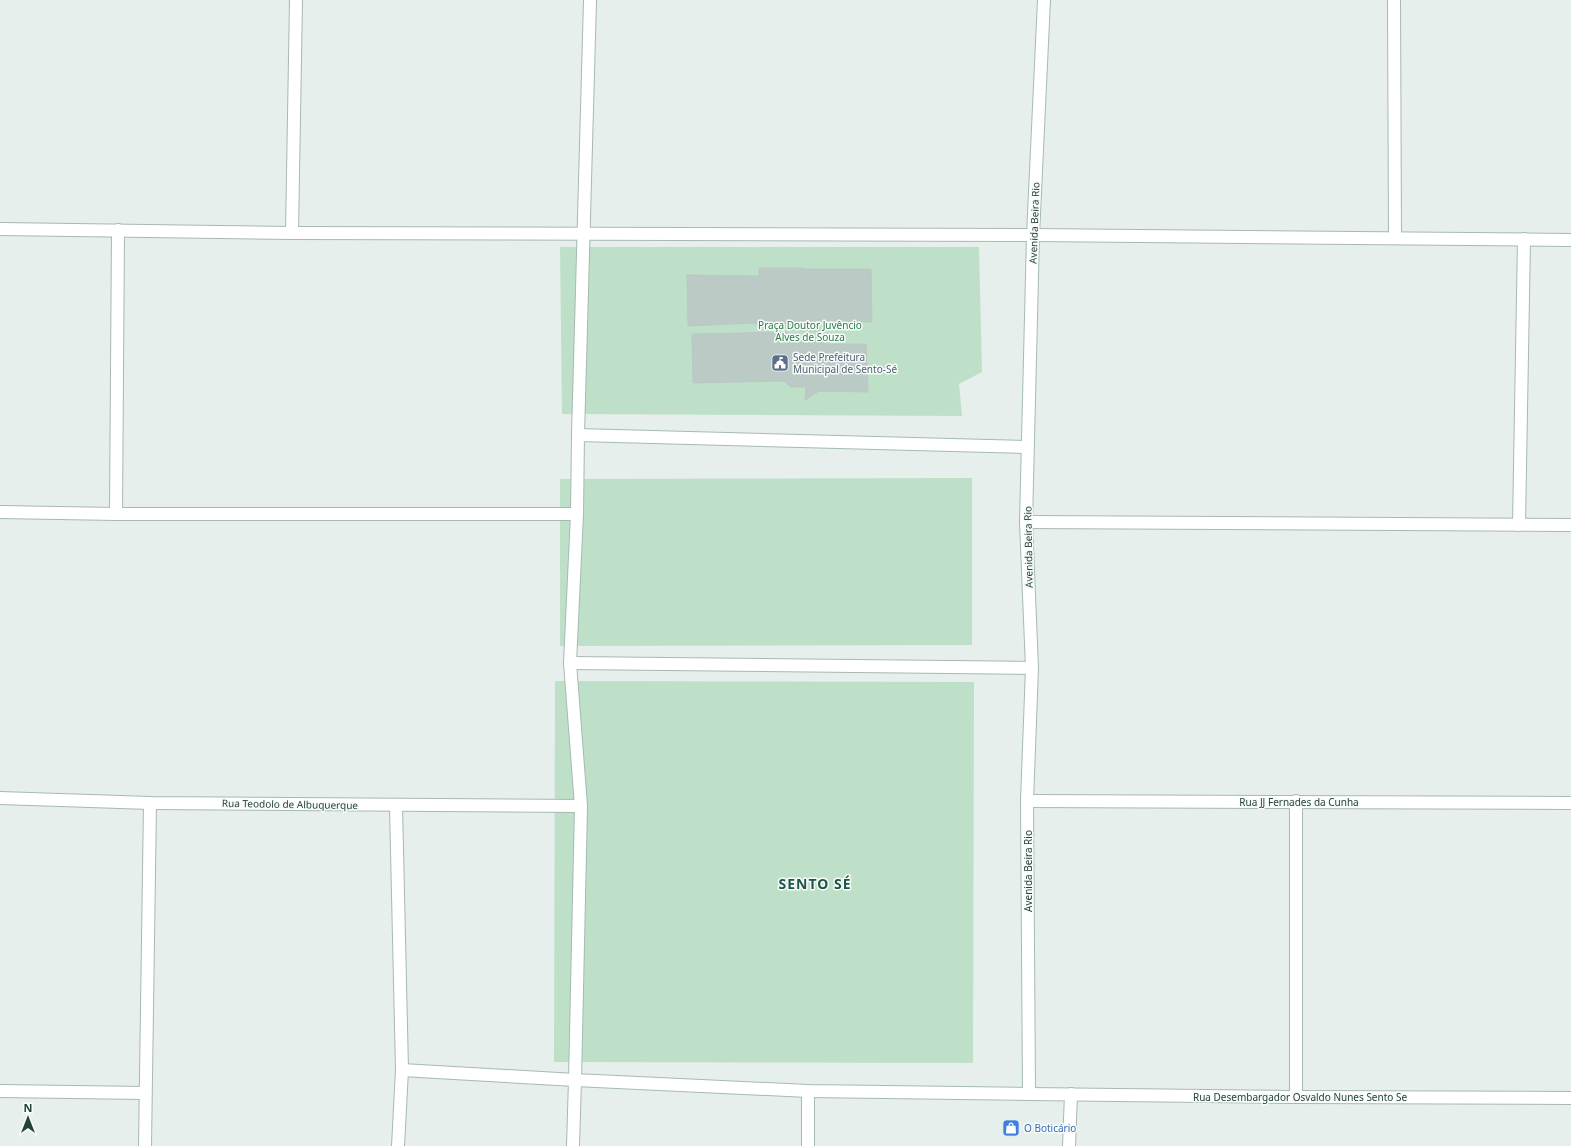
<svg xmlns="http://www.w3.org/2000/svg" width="1571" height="1146" viewBox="0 0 1571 1146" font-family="'Noto Sans',sans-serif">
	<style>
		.green { fill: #bfe0c8 }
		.building { fill: #bbcac4; stroke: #b8c9c2 }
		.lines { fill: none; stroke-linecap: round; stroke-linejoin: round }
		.service-casing { stroke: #a8b8b2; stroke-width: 14 }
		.minor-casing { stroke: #a8b8b2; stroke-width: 14 }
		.secondary-casing { stroke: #a4bbb3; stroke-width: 14 }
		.service { stroke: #fff; stroke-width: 12 }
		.minor { stroke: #fff; stroke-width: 12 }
		.secondary { stroke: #fff; stroke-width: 12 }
		.labels { text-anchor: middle; stroke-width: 3; stroke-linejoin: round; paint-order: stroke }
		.street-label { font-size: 10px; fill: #24423a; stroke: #f7fbf9 }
		.park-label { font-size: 10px; fill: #2d7a4b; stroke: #f7fbf9 }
		.service-label { font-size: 10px; fill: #4e5e75; stroke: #f7fbf9; text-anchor: start }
		.shop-label { font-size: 10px; fill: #366cbe; stroke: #f7fbf9; text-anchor: start }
		.district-label { font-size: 14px; font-weight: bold; letter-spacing: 1px; fill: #1f5548; stroke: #f7fbf9 }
	</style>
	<rect width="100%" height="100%" fill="#e6efeb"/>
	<!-- green -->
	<g class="green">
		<polygon points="560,247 979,247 982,372 959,384 962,416 562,414"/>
		<polygon points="972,478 972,645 560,646 560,479"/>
		<polygon points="555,681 974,682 973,1063 554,1062"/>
	</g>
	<!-- building -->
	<g class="building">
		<polygon points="759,268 804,268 805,269 871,269 872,322 813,320 821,331 802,331 800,327 760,327 755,323 688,326 687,275 759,276"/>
		<polygon points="787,332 802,343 819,336 826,344 866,344 868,392 819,391 805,400 806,387 791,387 784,381 693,383 692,334"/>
	</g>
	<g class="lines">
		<defs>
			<g id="service">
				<polyline points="1394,0 1395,238"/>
				<polyline points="1519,525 1524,239"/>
			</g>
			<g id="minor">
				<polyline points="0,229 292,233 1033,235 1571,240"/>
				<polyline points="292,233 296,0"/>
				<polyline points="578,435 590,0"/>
				<polyline points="0,512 116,514 577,514"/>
				<polyline points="116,514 118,230"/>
				<polyline points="1026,522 1571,525"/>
				<polyline points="570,663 1032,668"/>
				<polyline points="0,798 150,803 581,806"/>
				<polyline points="1027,801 1571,803"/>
				<polyline points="1296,801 1296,1097"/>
				<polyline points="396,806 402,1070 398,1146"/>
				<polyline points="402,1070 575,1080 573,1146"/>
				<polyline points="0,1091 145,1093"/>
				<polyline points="1029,1094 1296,1097 1571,1098"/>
				<polyline points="145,1146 150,803"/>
				<polyline points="1069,1146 1071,1094"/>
			</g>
			<g id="secondary">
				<polyline points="1028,447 578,435 577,514 570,663 581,806 575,1080 808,1091 1029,1094 1027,801 1032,668 1026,522 1033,235 1044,0"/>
				<polyline points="808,1091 808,1146"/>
			</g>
		</defs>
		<!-- service casing -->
		<use href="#service" class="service-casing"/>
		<!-- minor casing -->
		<use href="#minor" class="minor-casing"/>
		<!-- secondary casing -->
		<use href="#secondary" class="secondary-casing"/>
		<!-- service -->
		<use href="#service" class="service"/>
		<!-- minor -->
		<use href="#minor" class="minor"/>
		<!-- secondary -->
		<use href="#secondary" class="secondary"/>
	</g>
	<!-- icons -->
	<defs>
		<symbol id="civic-square" viewBox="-11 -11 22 22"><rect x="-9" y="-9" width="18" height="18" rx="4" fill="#5c6f8a" stroke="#f7fbf9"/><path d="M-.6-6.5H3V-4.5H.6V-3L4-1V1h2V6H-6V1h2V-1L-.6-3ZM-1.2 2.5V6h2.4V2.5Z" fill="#fff"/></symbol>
		<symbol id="shop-square" viewBox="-11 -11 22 22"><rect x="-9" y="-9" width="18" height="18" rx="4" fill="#3f7fe0" stroke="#f7fbf9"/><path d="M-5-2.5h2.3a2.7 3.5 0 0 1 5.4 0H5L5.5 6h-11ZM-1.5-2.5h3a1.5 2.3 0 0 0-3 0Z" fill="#fff"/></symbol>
	</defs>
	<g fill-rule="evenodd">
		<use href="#civic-square" x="770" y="353" width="20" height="20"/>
		<use href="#shop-square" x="1001" y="1118" width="20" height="20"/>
	</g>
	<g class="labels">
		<!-- street labels -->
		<g class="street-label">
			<text transform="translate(1034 223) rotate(-88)" y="4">Avenida Beira Rio</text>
			<text transform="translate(1028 547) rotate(-91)" y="4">Avenida Beira Rio</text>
			<text x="1299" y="806">Rua JJ Fernades da Cunha</text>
			<text transform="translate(290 804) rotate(1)" y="4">Rua Teodolo de Albuquerque</text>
			<text transform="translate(1028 871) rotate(-90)" y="4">Avenida Beira Rio</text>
			<text x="1300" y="1101">Rua Desembargador Osvaldo Nunes Sento Se</text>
		</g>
		<!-- park labels -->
		<g class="park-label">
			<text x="810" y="329">Praça Doutor Juvêncio<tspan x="810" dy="12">Alves de Souza</tspan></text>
		</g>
		<!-- service labels -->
		<g class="service-label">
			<text x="793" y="361">Sede Prefeitura<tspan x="793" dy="12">Municipal de Sento-Sé</tspan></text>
		</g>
		<!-- shop labels -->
		<g class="shop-label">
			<text x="1024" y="1132">O Boticário</text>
		</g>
		<!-- district labels -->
		<g class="district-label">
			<text x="815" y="889">SENTO SÉ</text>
		</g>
	</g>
	<!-- north arrow -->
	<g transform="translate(28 1118)" stroke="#f7fbf9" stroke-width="3" paint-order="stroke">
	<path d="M0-3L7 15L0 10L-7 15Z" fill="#24423a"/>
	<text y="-6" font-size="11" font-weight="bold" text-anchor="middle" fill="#24423a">N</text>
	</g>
</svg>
